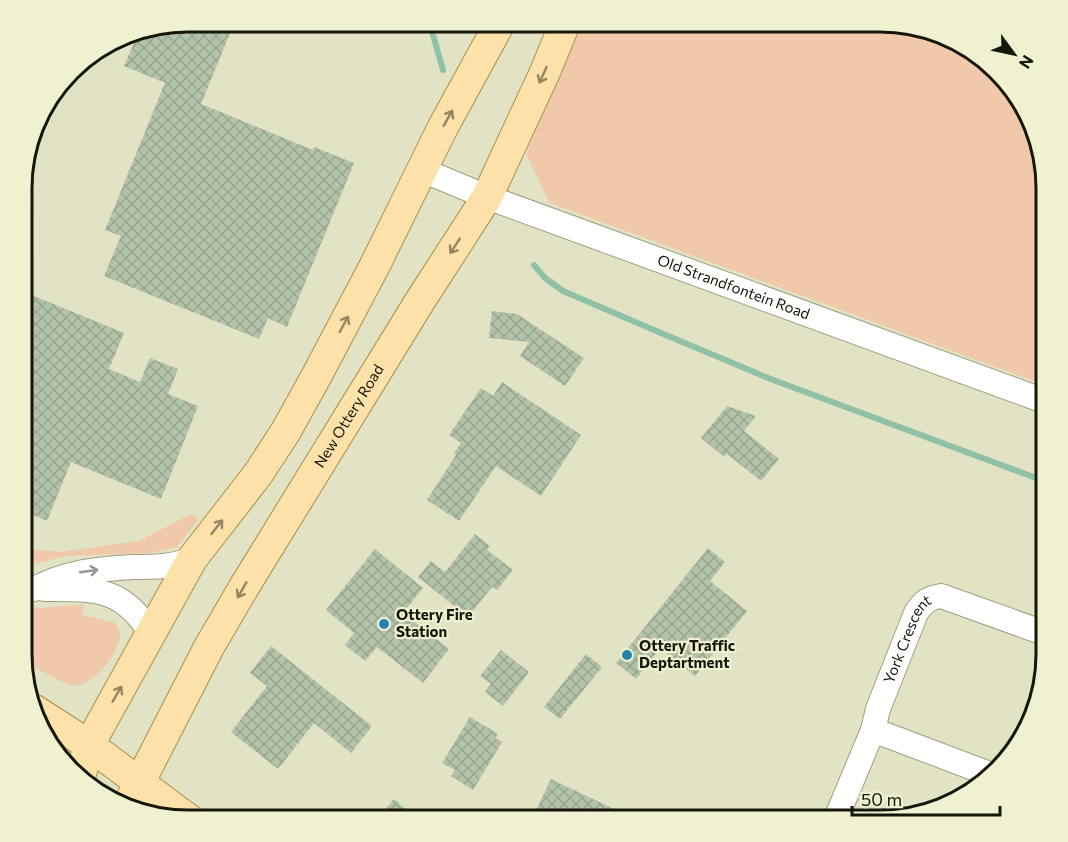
<svg xmlns="http://www.w3.org/2000/svg" width="1068" height="842" viewBox="0 0 1068 842" font-family="Commissioner,sans-serif">
	<style>
		.green { fill: #f0c9aa }
		.lines { fill: none; stroke-linecap: round; stroke-linejoin: round }
		.stream { stroke: #90c1a6; stroke-width: 6 }
		.building { fill: url(#building-cross-hatch) }
		.minor-casing { stroke: #9d9f81; stroke-width: 26 }
		.major-casing { stroke: #aa8e4c; stroke-width: 32 }
		.minor { stroke: #fff; stroke-width: 24 }
		.major { stroke: #fce2a9; stroke-width: 30 }
		.oneway { stroke: #948662 }
		.oneway2 { stroke: #969691 }
		.poi-dot { fill: #2683b0; stroke: #eff1d1; stroke-width: 2 }
		.labels { text-anchor: middle; stroke-width: 4.5; stroke-linejoin: round; paint-order: stroke }
		.street-label { font-size: 15px; fill: #16160b; stroke: #eff1d1 }
		.poi-label { font-size: 15px; font-weight: bold; fill: #16160b; stroke: #eff1d1; text-anchor: start }
		.rim { fill: none; stroke: #16160b; stroke-width: 3 }
	</style>
	<defs>
		<pattern id="building-cross-hatch" width="8" height="8" patternUnits="userSpaceOnUse" patternTransform="scale(1.5)"><rect width="8" height="8" fill="#b2c3a9"/><path d="M0 0l8 8M0 8l8-8" fill="none" stroke="#98a790"/></pattern>
	</defs>
	<rect width="100%" height="100%" fill="#e2e3c4"/>
	<!-- green -->
	<g class="green">
		<polygon points="581,21 891,21 944,34 991,63 1030,114 1047,187 1047,386 550,203 526,154"/>
		<polygon points="189,515 193,515 198,520 177,547 150,553 65,556 22,567 22,548 60,552 139,541"/>
		<path d="M83,604V615L116,623C118,628 120,632 120,636C118,654 91,690 71,685C56,681 35,667 21,659L22,610Z"/>
	</g>
	<g class="lines">
		<!-- stream -->
		<g class="stream">
			<polyline points="429,21 443,70"/>
			<polyline points="534,265 545,278 563,291 661,333 768,378 1047,482"/>
		</g>
	</g>
	<!-- building -->
	<g class="building">
		<polygon points="187,21 235,21 201,104 313,150 314,147 354,163 287,327 268,318 259,339 104,276 121,236 105,230 165,83 124,66 140,29"/>
		<polygon points="22,291 124,333 109,369 140,382 150,358 178,369 168,394 198,406 161,499 71,462 47,521 22,510"/>
		<polygon points="492,311 517,314 584,358 565,386 520,356 529,342 489,338"/>
		<polygon points="502,382 581,435 541,496 496,466 459,521 427,500 456,455 454,453 461,443 449,435 481,388 493,396"/>
		<polygon points="727,406 756,416 744,431 779,459 761,481 727,454 724,457 701,438"/>
		<polygon points="475,534 490,546 487,550 513,570 497,590 492,587 468,617 418,577 431,561 445,572"/>
		<polygon points="708,548 725,562 710,581 747,611 695,676 660,648 636,679 616,663"/>
		<polygon points="375,549 423,588 403,613 449,649 423,683 377,647 365,661 345,645 354,633 326,610"/>
		<polygon points="271,646 372,726 351,753 314,723 278,769 231,732 267,686 250,673"/>
		<polygon points="501,650 529,672 503,706 485,692 491,684 480,676"/>
		<polygon points="586,654 602,667 560,719 544,707"/>
		<polygon points="470,717 498,734 495,738 502,742 473,790 451,776 455,770 442,763"/>
		<polygon points="551,779 639,821 578,821 561,813 557,821 531,821"/>
		<polygon points="394,799 419,821 376,821"/>
	</g>
	<g class="lines">
		<defs>
			<g id="minor">
				<path id="s1" d="M422,170L487,197L1047,402"/>
				<path d="M34,589C68,572 96,569 133,567C154,567 172,567 192,559"/>
				<path d="M45,589C95,589 123,587 151,634"/>
				<polyline points="873,730 992,775"/>
				<path id="s2" d="M835,821L873,730L878,709L916,613C923,602 928,598 941,596L1047,634"/>
			</g>
			<g id="major">
				<polyline points="33,709 89,745 191,821"/>
				<polyline points="79,781 89,745 192,559 258,474 286,431 317,375 375,265 443,127 501,21"/>
				<path id="s3" d="M126,809L209,647L244,587L420,301L487,197L545,72L566,21"/>
			</g>
		</defs>
		<!-- minor casing -->
		<use href="#minor" class="minor-casing"/>
		<!-- major casing -->
		<use href="#major" class="major-casing"/>
		<!-- minor -->
		<use href="#minor" class="minor"/>
		<!-- major -->
		<use href="#major" class="major"/>
	</g>
	<!-- one-way arrows -->
	<defs><path id="oneway-shaft" d="M-6 0H5M1.5-3L5.5 0L1.5 3" fill="none" stroke-width="1.6" stroke-linecap="round" stroke-linejoin="round" transform="scale(1.5)"/></defs>
	<g class="oneway">
		<use href="#oneway-shaft" transform="translate(543 75) rotate(114)"/>
		<use href="#oneway-shaft" transform="translate(448 118) rotate(-61)"/>
		<use href="#oneway-shaft" transform="translate(455 246) rotate(123)"/>
		<use href="#oneway-shaft" transform="translate(344 324) rotate(-62)"/>
		<use href="#oneway-shaft" transform="translate(217 527) rotate(-52)"/>
		<use href="#oneway-shaft" transform="translate(242 590) rotate(120)"/>
		<use href="#oneway-shaft" transform="translate(117 694) rotate(-60)"/>
	</g>
	<use class="oneway2" href="#oneway-shaft" transform="translate(89 571) rotate(-8)"/>
	<!-- markers -->
	<g class="poi-dot">
		<circle cx="384" cy="624" r="6"/>
		<circle cx="627" cy="655" r="6"/>
	</g>
	<g class="labels">
		<!-- street labels -->
		<g class="street-label">
			<text dy="5" stroke="none"><textPath href="#s1" startOffset="333">Old Strandfontein Road</textPath></text>
			<text dy="5" stroke="none"><textPath href="#s3" startOffset="452">New Ottery Road</textPath></text>
			<text dy="5" stroke="none"><textPath href="#s2" startOffset="196">York Crescent</textPath></text>
		</g>
		<!-- poi labels -->
		<g class="poi-label">
			<text x="396" y="620">Ottery Fire<tspan x="396" dy="17">Station</tspan></text>
			<text x="639" y="651">Ottery Traffic<tspan x="639" dy="17">Deptartment</tspan></text>
		</g>
	</g>
	<!-- crop -->
	<path d="M0 0H1068V842H0ZM188 32H880A156 156 0 0 1 1036 188V654A156 156 0 0 1 880 810H188A156 156 0 0 1 32 654V188A156 156 0 0 1 188 32Z" fill="#eff1d1" fill-rule="evenodd"/>
	<path class="rim" d="M188 32H880A156 156 0 0 1 1036 188V654A156 156 0 0 1 880 810H188A156 156 0 0 1 32 654V188A156 156 0 0 1 188 32Z"/>
	<!-- north arrow -->
	<g transform="translate(1014 54) rotate(123)" stroke="#eff1d1" stroke-width="4.5" paint-order="stroke">
	<path d="M0-4.5L10 22L0 15L-10 22Z" fill="#16160b"/>
	<text y="-9" font-size="16" font-weight="bold" text-anchor="middle" fill="#16160b">N</text>
	</g>
	<!-- scale -->
	<path d="M852 806v9h148v-9" fill="none" stroke="#16160b" stroke-width="3"/>
	<text x="861" y="806" font-size="18" fill="#16160b" stroke="#eff1d1" stroke-width="4.5" paint-order="stroke">50 m</text>
</svg>
